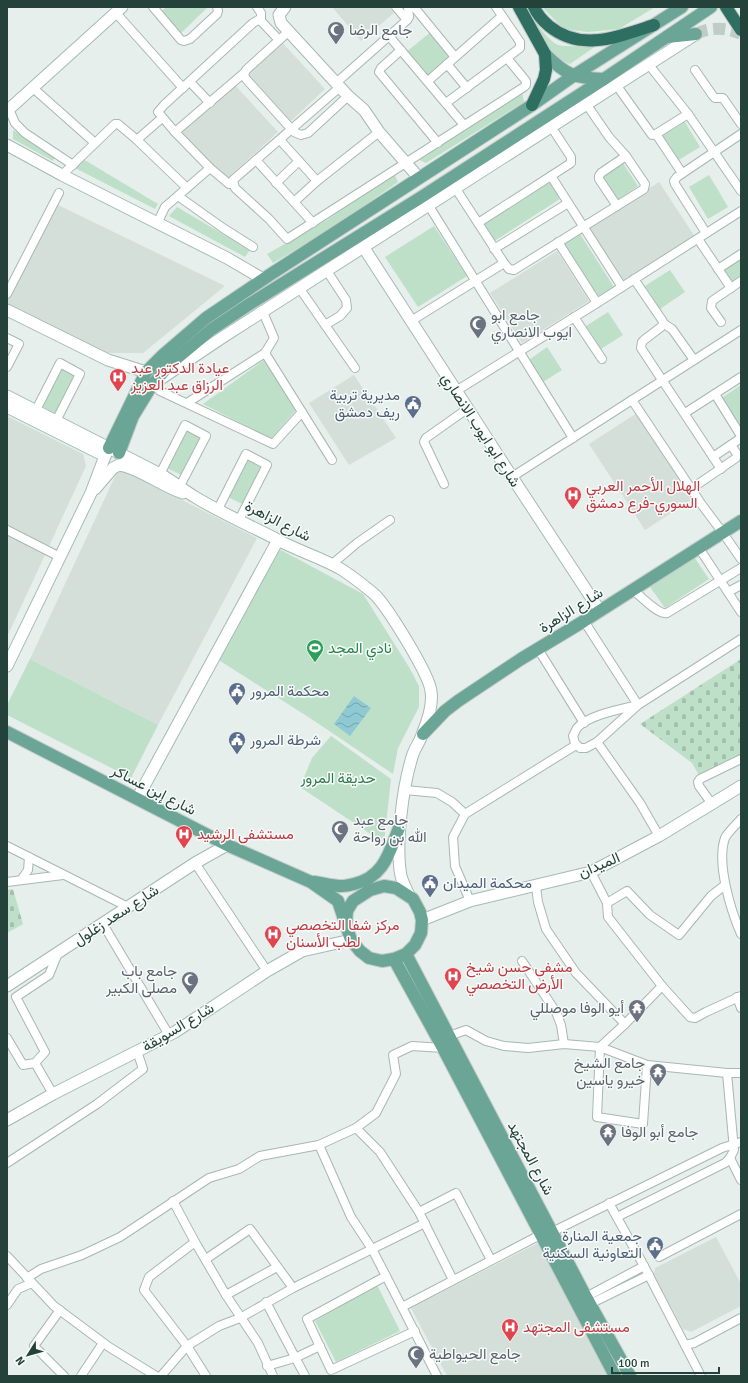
<svg xmlns="http://www.w3.org/2000/svg" width="748" height="1383" viewBox="0 0 748 1383" font-family="Signika,Vazirmatn,sans-serif">
	<style>
		.built { fill: #d4dfda }
		.green { fill: #bfe0c8 }
		.cemetery { fill: url(#cemetery-stones) }
		.water { fill: url(#water-waves) }
		.lines { fill: none; stroke-linecap: round; stroke-linejoin: round }
		.primary-tunnel { stroke: #bfccc8; stroke-width: 12; stroke-dasharray: 12 6; stroke-linecap: butt }
		.street-casing { stroke: #a8b8b2; stroke-width: 10 }
		.secondary-casing { stroke: #a4bbb3; stroke-width: 13 }
		.primary-casing { stroke: #c2cac8; stroke-width: 14 }
		.highway-casing { stroke: #c2cac8; stroke-width: 14 }
		.street { stroke: #fff; stroke-width: 8 }
		.secondary { stroke: #fff; stroke-width: 11 }
		.primary { stroke: #6aa596; stroke-width: 12 }
		.highway { stroke: #2f6f62; stroke-width: 12 }
		.labels { text-anchor: middle; stroke-width: 3; stroke-linejoin: round; paint-order: stroke }
		.worship-label { font-size: 15px; fill: #5b616d; stroke: #f7fbf9; text-anchor: start }
		.health-label { font-size: 15px; fill: #be3a42; stroke: #f7fbf9; text-anchor: start }
		.service-label { font-size: 15px; fill: #4e5e75; stroke: #f7fbf9; text-anchor: start }
		.street-label { font-size: 15px; fill: #24423a; stroke: #f7fbf9 }
		.leisure-label { font-size: 15px; fill: #27864d; stroke: #f7fbf9; text-anchor: start }
		.park-label { font-size: 15px; fill: #2d7a4b; stroke: #f7fbf9 }
	</style>
	<defs>
		<pattern id="cemetery-stones" width="16" height="16" patternUnits="userSpaceOnUse"><rect width="16" height="16" fill="#bfe0c8"/><path d="M2 7V4a2 2 0 0 1 4 0v3zM10 15v-3a2 2 0 0 1 4 0v3z" fill="#a4c1ad"/></pattern>
		<pattern id="water-waves" width="16" height="10" patternUnits="userSpaceOnUse"><rect width="16" height="10" fill="#8ec9d4"/><path d="M0 5q4-4 8 0t8 0" fill="none" stroke="#74a5ad"/></pattern>
	</defs>
	<rect width="100%" height="100%" fill="#e6efeb"/>
	<!-- built -->
	<g class="built">
		<polygon points="332,7 389,7 394,13 361,41"/>
		<polygon points="280,40 325,89 289,123 243,74"/>
		<polygon points="233,83 278,132 226,180 181,131"/>
		<polygon points="659,182 695,237 623,283 587,228"/>
		<polygon points="56,204 225,286 143,353 105,353 7,304 7,301"/>
		<polygon points="557,251 589,301 522,343 490,293"/>
		<polygon points="354,375 396,438 349,465 309,403"/>
		<polygon points="637,413 693,499 645,530 589,444"/>
		<polygon points="7,416 83,454 86,466 7,637"/>
		<polygon points="119,468 257,538 158,725 30,659"/>
		<polygon points="716,1237 741,1284 741,1306 691,1332 683,1329 654,1275 655,1268"/>
		<polygon points="538,1243 609,1376 447,1376 411,1308"/>
	</g>
	<!-- green -->
	<g class="green">
		<polygon points="166,7 206,7 207,8 179,35 159,14"/>
		<path d="M523,7H527C532,18 547,40 558,45C564,47 588,46 596,46L570,64C548,58 534,25 523,7Z"/>
		<polygon points="542,7 655,7 619,29 588,32 564,29"/>
		<polygon points="432,31 453,56 426,78 405,53"/>
		<polygon points="521,87 524,102 426,163 415,158"/>
		<polygon points="685,122 700,147 677,161 662,136"/>
		<polygon points="13,130 55,156 53,161 13,139"/>
		<polygon points="83,159 158,204 155,209 75,168"/>
		<polygon points="623,163 638,186 616,201 601,177"/>
		<polygon points="394,173 398,182 331,229 273,263 267,254 327,220"/>
		<polygon points="709,175 728,207 708,219 689,187"/>
		<polygon points="550,182 560,199 493,242 482,226"/>
		<polygon points="177,207 250,250 245,257 169,216"/>
		<polygon points="434,226 467,276 418,307 385,257"/>
		<polygon points="580,234 614,287 596,298 562,245"/>
		<polygon points="741,256 741,278 732,284 722,269"/>
		<polygon points="670,270 685,292 660,309 645,286"/>
		<polygon points="608,312 623,335 601,349 586,326"/>
		<polygon points="547,347 562,370 543,382 529,360"/>
		<polygon points="264,360 297,409 271,439 203,404"/>
		<polygon points="62,367 77,375 57,414 41,406"/>
		<polygon points="741,385 741,431 720,399"/>
		<polygon points="187,429 203,437 183,476 167,468"/>
		<polygon points="248,458 264,466 244,505 228,497"/>
		<polygon points="279,549 363,594 409,667 419,686 419,707 398,748 393,774 313,720 217,659"/>
		<polygon points="694,557 709,579 665,608 650,587"/>
		<polygon points="30,659 158,725 131,778 7,715 7,705"/>
		<polygon points="331,736 391,779 384,843 300,787 312,758"/>
		<polygon points="377,1285 400,1331 336,1362 315,1321"/>
	</g>
	<!-- cemetery -->
	<g class="cemetery">
		<polygon points="741,659 741,757 700,777 692,763 640,724"/>
		<polygon points="13,889 23,924 7,933 7,890"/>
	</g>
	<!-- water -->
	<polygon class="water" points="354,696 371,708 350,736 334,724"/>
	<g class="lines">
		<!-- primary-tunnel -->
		<path class="primary-tunnel" d="M696,34C709,27 727,27 741,34"/>
		<defs>
			<g id="street">
				<polyline points="153,7 181,40 184,41 190,39 217,14 218,11 217,7"/>
				<polyline points="257,7 261,13 261,21 279,40"/>
				<polyline points="396,7 407,20"/>
				<polyline points="414,7 455,57"/>
				<polyline points="116,13 183,88"/>
				<polyline points="288,32 246,70 244,75 246,79 294,132 301,135 308,133 348,96"/>
				<polyline points="389,36 464,125"/>
				<polyline points="401,50 381,68 379,72 438,143"/>
				<polyline points="447,64 467,88"/>
				<polyline points="649,65 688,114 741,191"/>
				<polyline points="695,70 713,96 715,98 723,98 741,124"/>
				<polyline points="428,81 502,16"/>
				<polyline points="190,82 210,103"/>
				<polyline points="336,83 406,21 409,17 408,7"/>
				<polyline points="617,86 652,135 656,134 688,114"/>
				<polyline points="340,87 233,180 235,188 269,219 287,239 524,87 526,85 526,81 507,58"/>
				<polyline points="33,88 95,143"/>
				<polyline points="446,103 520,48 520,42 496,7"/>
				<polyline points="9,109 15,123 25,133 73,165"/>
				<polyline points="175,132 244,73"/>
				<polyline points="656,134 682,173"/>
				<polyline points="136,139 187,188"/>
				<polyline points="280,140 317,181"/>
				<polyline points="256,160 313,223"/>
				<polyline points="210,168 229,184 233,184"/>
				<polyline points="62,175 115,124 118,124 136,139 139,138 162,118"/>
				<polyline points="551,176 622,287"/>
				<polyline points="276,183 299,161"/>
				<polyline points="456,189 504,263 509,269 514,270 644,189 645,184 626,156 609,137 587,105"/>
				<polyline points="178,196 223,228 253,247"/>
				<polyline points="294,202 317,181 379,132"/>
				<polyline points="429,206 573,438"/>
				<polyline points="617,206 599,179 599,176 601,173 626,156"/>
				<polyline points="478,223 571,163 571,157 552,128"/>
				<polyline points="157,224 165,207 210,168 175,132 158,112 164,105 253,23 260,19"/>
				<polyline points="706,233 675,184 674,181 677,177 741,134"/>
				<polyline points="698,239 731,288"/>
				<polyline points="558,242 597,303"/>
				<polyline points="494,249 568,203"/>
				<polyline points="718,269 741,254"/>
				<polyline points="634,279 662,320 664,324 661,327 644,340 642,342 641,348 721,469"/>
				<polyline points="300,289 355,368"/>
				<polyline points="7,294 59,193"/>
				<polyline points="263,312 274,338 265,353 332,460"/>
				<polyline points="574,317 602,359"/>
				<polyline points="411,321 504,263"/>
				<polyline points="721,322 711,308 712,301 741,281"/>
				<polyline points="664,324 672,329 694,360"/>
				<polyline points="325,325 340,316 347,308 346,300 327,271"/>
				<polyline points="7,338 19,344 7,367"/>
				<polyline points="160,391 273,444 302,412"/>
				<polyline points="456,391 597,303 741,211"/>
				<polyline points="715,394 741,436"/>
				<polyline points="632,400 702,505 723,533 741,559"/>
				<polyline points="187,403 265,353"/>
				<polyline points="36,410 60,363 80,374 56,421"/>
				<polyline points="685,413 741,377"/>
				<polyline points="713,457 741,438"/>
				<polyline points="160,474 185,425 206,436 180,486"/>
				<polyline points="512,477 741,330"/>
				<polyline points="444,484 426,446 424,442 426,438 467,409"/>
				<polyline points="691,489 736,458 737,454 731,445"/>
				<polyline points="218,509 246,454 267,465 239,520"/>
				<polyline points="7,530 60,557"/>
				<polyline points="699,548 741,612"/>
				<polyline points="331,565 357,543 390,520"/>
				<path d="M633,590C641,596 658,615 667,613L741,568"/>
				<polyline points="728,592 741,585"/>
				<path d="M584,621L638,705C622,709 588,715 577,728C576,730 574,734 573,736L575,743L580,748H586L597,742L638,705L741,639"/>
				<polyline points="538,649 584,723"/>
				<polyline points="597,742 640,803 659,836"/>
				<polyline points="405,790 437,793 452,802 465,814"/>
				<polyline points="712,804 699,786 698,782 700,779 741,759"/>
				<path d="M741,819C736,825 728,832 725,838C716,863 731,911 741,934"/>
				<polyline points="7,846 128,907"/>
				<polyline points="195,863 267,971"/>
				<polyline points="591,872 607,903 608,917 662,986 690,1017 695,1018 706,1012 741,996"/>
				<polyline points="21,880 28,870 29,857"/>
				<polyline points="7,882 63,875"/>
				<polyline points="536,886 538,902 546,929 576,973 625,1024"/>
				<polyline points="470,901 455,866 453,837 465,814 576,745"/>
				<polyline points="607,903 627,891 650,915 679,935 711,896 725,885"/>
				<polyline points="103,924 169,1035"/>
				<polyline points="522,961 556,1012 561,1025 564,1044"/>
				<polyline points="737,997 741,1008"/>
				<polyline points="449,1036 466,1030 486,1041 504,1046 528,1048 564,1044 600,1047 647,1065 727,1073 741,1073"/>
				<polyline points="7,1038 23,1065 35,1063 45,1052 16,997 49,975 58,953"/>
				<polyline points="35,1063 53,1094"/>
				<polyline points="647,1065 643,1124 597,1117 600,1047 625,1024 662,986"/>
				<polyline points="356,1128 380,1152 419,1212 453,1280"/>
				<polyline points="319,1145 351,1217 372,1249 402,1307"/>
				<polyline points="730,1158 741,1180"/>
				<polyline points="7,1163 97,1104 143,1069 137,1051"/>
				<polyline points="173,1201 195,1242 226,1295 258,1343 273,1376"/>
				<polyline points="609,1203 644,1266 701,1376"/>
				<polyline points="419,1212 456,1193 491,1260"/>
				<polyline points="617,1217 725,1163 730,1158 734,1150 727,1073"/>
				<polyline points="552,1232 722,1148 741,1142"/>
				<polyline points="195,1242 149,1277 144,1290 187,1346 206,1376"/>
				<polyline points="7,1256 54,1306 109,1347 156,1376"/>
				<polyline points="659,1257 741,1214"/>
				<polyline points="206,1259 250,1229 293,1288"/>
				<polyline points="386,1276 307,1319 331,1370 415,1331"/>
				<polyline points="27,1278 41,1269 82,1255 120,1237 209,1178 239,1169 260,1156 319,1145 356,1128 376,1113 396,1074 393,1055 412,1046 443,1048"/>
				<polyline points="226,1295 277,1267"/>
				<polyline points="586,1297 644,1266"/>
				<polyline points="266,1302 305,1376"/>
				<polyline points="590,1304 649,1275"/>
				<polyline points="7,1305 18,1289 32,1283"/>
				<polyline points="60,1310 34,1346 64,1376"/>
				<polyline points="685,1345 694,1343 741,1318"/>
				<polyline points="267,1366 295,1358 320,1346"/>
				<polyline points="81,1376 103,1343"/>
				<polyline points="161,1376 187,1346 219,1326 240,1318 293,1288 425,1223"/>
				<polyline points="437,1376 402,1307 540,1235"/>
			</g>
			<g id="secondary">
				<polyline points="285,7 279,15 281,23 348,96 364,110 379,132 419,178"/>
				<polyline points="7,111 122,7"/>
				<polyline points="7,145 62,175 227,258 263,279"/>
				<polyline points="364,248 512,477 600,611"/>
				<polyline points="7,310 108,360 146,372"/>
				<polyline points="159,380 223,337 696,34"/>
				<path d="M7,396L160,474C173,481 183,490 195,497C221,513 249,525 276,539C296,550 319,557 339,568C351,575 362,584 373,593C386,604 429,674 431,691C433,704 428,720 423,732C421,740 416,746 413,754C403,784 395,845 401,876C403,883 406,889 409,895"/>
				<polyline points="7,407 105,456"/>
				<path d="M95,489L113,468L119,465C138,467 163,487 183,493"/>
				<polyline points="7,666 91,493 105,456 109,448"/>
				<polyline points="137,799 278,540"/>
				<polyline points="422,920 470,901 591,872 659,836 741,786"/>
				<polyline points="7,986 195,863 227,845"/>
				<polyline points="7,1120 53,1094 175,1032 267,971 302,951 351,940"/>
			</g>
			<g id="primary">
				<polyline points="667,37 696,34"/>
				<path d="M545,54C566,75 574,78 604,79"/>
				<polyline points="109,448 146,372 163,355 206,318 271,274 532,105 573,76 682,7"/>
				<polyline points="119,453 133,416 152,385 170,364 212,329 248,305 420,198 604,79 711,7"/>
				<polyline points="7,732 227,845 311,882 338,901 351,940 360,951 369,958 382,961 394,959 406,954 415,945 421,933 422,920 420,912 413,899 396,888 384,886 370,890 353,901 347,911 346,924"/>
				<polyline points="423,734 445,711 458,701 521,659 584,621 741,521"/>
				<path d="M314,882C323,883 333,886 342,886C346,886 350,885 354,884C384,877 389,853 399,828"/>
				<polyline points="406,954 586,1297 630,1376"/>
				<polyline points="394,959 443,1048 615,1376"/>
			</g>
			<g id="highway">
				<polyline points="519,7 545,54 546,70 544,79 532,105"/>
				<path d="M534,7C537,14 543,21 549,26C582,53 619,36 654,25"/>
				<polyline points="726,7 741,30"/>
			</g>
		</defs>
		<!-- street casing -->
		<use href="#street" class="street-casing"/>
		<!-- secondary casing -->
		<use href="#secondary" class="secondary-casing"/>
		<!-- primary casing -->
		<use href="#primary" class="primary-casing"/>
		<!-- highway casing -->
		<use href="#highway" class="highway-casing"/>
		<!-- street -->
		<use href="#street" class="street"/>
		<!-- secondary -->
		<use href="#secondary" class="secondary"/>
		<!-- primary -->
		<use href="#primary" class="primary"/>
		<!-- highway -->
		<use href="#highway" class="highway"/>
	</g>
	<!-- icons -->
	<defs>
		<symbol id="mosque-pin" viewBox="-11 -11 22 30"><path d="M0 17L-7.5 6A9.5 9.5 0 1 1 7.5 6Z" fill="#6b7280" stroke="#f7fbf9"/><path d="M3.5-4.9A6 6 0 1 0 3.5 4.9A5 5 0 1 1 3.5-4.9Z" fill="#fff"/></symbol>
		<symbol id="hospital-pin" viewBox="-11 -11 22 30"><path d="M0 17L-7.5 6A9.5 9.5 0 1 1 7.5 6Z" fill="#e0444e" stroke="#f7fbf9"/><path d="M-5-5h3v3.5h4V-5h3V5h-3V1.5h-4V5h-3Z" fill="#fff"/></symbol>
		<symbol id="civic-pin" viewBox="-11 -11 22 30"><path d="M0 17L-7.5 6A9.5 9.5 0 1 1 7.5 6Z" fill="#5c6f8a" stroke="#f7fbf9"/><path d="M-.6-6.5H3V-4.5H.6V-3L4-1V1h2V6H-6V1h2V-1L-.6-3ZM-1.2 2.5V6h2.4V2.5Z" fill="#fff"/></symbol>
		<symbol id="stadium-pin" viewBox="-11 -11 22 30"><path d="M0 17L-7.5 6A9.5 9.5 0 1 1 7.5 6Z" fill="#2e9e5b" stroke="#f7fbf9"/><path d="M0-5a6.5 5 0 1 0 0 10a6.5 5 0 1 0 0-10ZM-3.5-1.8h7v3.6h-7Z" fill="#fff"/></symbol>
		<symbol id="temple-pin" viewBox="-11 -11 22 30"><path d="M0 17L-7.5 6A9.5 9.5 0 1 1 7.5 6Z" fill="#6b7280" stroke="#f7fbf9"/><path d="M0-6L5-2H3V0L6.5 2.5H4V6H1.5V3h-3V6H-4V2.5H-6.5L-3 0V-2H-5Z" fill="#fff"/></symbol>
	</defs>
	<g fill-rule="evenodd">
		<use href="#mosque-pin" x="326" y="20" width="20" height="27"/>
		<use href="#mosque-pin" x="468" y="314" width="20" height="27"/>
		<use href="#hospital-pin" x="108" y="367" width="20" height="27"/>
		<use href="#civic-pin" x="403" y="394" width="20" height="27"/>
		<use href="#hospital-pin" x="563" y="485" width="20" height="27"/>
		<use href="#stadium-pin" x="305" y="638" width="20" height="27"/>
		<use href="#civic-pin" x="227" y="681" width="20" height="27"/>
		<use href="#civic-pin" x="227" y="730" width="20" height="27"/>
		<use href="#mosque-pin" x="330" y="819" width="20" height="27"/>
		<use href="#hospital-pin" x="174" y="824" width="20" height="27"/>
		<use href="#civic-pin" x="420" y="873" width="20" height="27"/>
		<use href="#hospital-pin" x="263" y="924" width="20" height="27"/>
		<use href="#hospital-pin" x="443" y="966" width="20" height="27"/>
		<use href="#mosque-pin" x="180" y="970" width="20" height="27"/>
		<use href="#temple-pin" x="627" y="998" width="20" height="27"/>
		<use href="#temple-pin" x="648" y="1062" width="20" height="27"/>
		<use href="#temple-pin" x="598" y="1122" width="20" height="27"/>
		<use href="#civic-pin" x="645" y="1235" width="20" height="27"/>
		<use href="#hospital-pin" x="500" y="1317" width="20" height="27"/>
		<use href="#mosque-pin" x="406" y="1344" width="20" height="27"/>
	</g>
	<g class="labels">
		<!-- worship labels -->
		<g class="worship-label">
			<text x="349" y="35">جامع الرضا</text>
			<text x="491" y="320">جامع ابو<tspan x="491" dy="17">ايوب الانصاري</tspan></text>
			<text x="353" y="825">جامع عبد<tspan x="353" dy="17">الله بن رواحة</tspan></text>
			<text x="177" y="976" text-anchor="end">جامع باب<tspan x="177" dy="17">مصلى الكبير</tspan></text>
			<text x="624" y="1013" text-anchor="end">أيو الوفا موصللي</text>
			<text x="645" y="1068" text-anchor="end">جامع الشيخ<tspan x="645" dy="17">خيرو ياسين</tspan></text>
			<text x="621" y="1137">جامع أبو الوفا</text>
			<text x="429" y="1359">جامع الحيواطية</text>
		</g>
		<!-- health labels -->
		<g class="health-label">
			<text x="131" y="373">عيادة الدكتور عبد<tspan x="131" dy="17">الرزاق عبد العزيز</tspan></text>
			<text x="586" y="491">الهلال الأحمر العربي<tspan x="586" dy="17">السوري-فرع دمشق</tspan></text>
			<text x="197" y="839">مستشفى الرشيد</text>
			<text x="286" y="930">مركز شفا التخصصي<tspan x="286" dy="17">لطب الأسنان</tspan></text>
			<text x="466" y="972">مشفى حسن شيخ<tspan x="466" dy="17">الأرض التخصصي</tspan></text>
			<text x="523" y="1332">مستشفى المجتهد</text>
		</g>
		<!-- service labels -->
		<g class="service-label">
			<text x="400" y="400" text-anchor="end">مديرية تربية<tspan x="400" dy="17">ريف دمشق</tspan></text>
			<text x="250" y="696">محكمة المرور</text>
			<text x="250" y="745">شرطة المرور</text>
			<text x="443" y="888">محكمة الميدان</text>
			<text x="642" y="1241" text-anchor="end">جمعية المنارة<tspan x="642" dy="17">التعاونية السكنية</tspan></text>
		</g>
		<!-- street labels -->
		<g class="street-label">
			<text transform="translate(481 430) rotate(57)" y="5">شارع ابو ايوب الانصاري</text>
			<text transform="translate(278 521) rotate(27)" y="5">شارع الزاهرة</text>
			<text transform="translate(571 610) rotate(-32)" y="5">شارع الزاهرة</text>
			<text transform="translate(154 790) rotate(27)" y="5">شارع إبن عساكر</text>
			<text transform="translate(599 865) rotate(-23)" y="5">الميدان</text>
			<text transform="translate(116 915) rotate(-33)" y="5">شارع سعد زغلول</text>
			<text transform="translate(178 1027) rotate(-31)" y="5">شارع السويقة</text>
			<text transform="translate(531 1158) rotate(62)" y="5">شارع المجتهد</text>
		</g>
		<!-- leisure labels -->
		<g class="leisure-label">
			<text x="328" y="653">نادي المجد</text>
		</g>
		<!-- park labels -->
		<g class="park-label">
			<text x="338" y="783">حديقة المرور</text>
		</g>
	</g>
	<!-- border -->
	<rect width="748" height="1383" fill="none" stroke="#24423a" stroke-width="16"/>
	<!-- north arrow -->
	<g transform="translate(28 1355) rotate(233)" stroke="#f7fbf9" stroke-width="3" paint-order="stroke">
	<path d="M0-3L7 15L0 10L-7 15Z" fill="#24423a"/>
	<text y="-6" font-size="11" font-weight="bold" text-anchor="middle" fill="#24423a">N</text>
	</g>
	<!-- scale -->
	<path d="M612 1367v6h107v-6" fill="none" stroke="#24423a" stroke-width="2"/>
	<text x="618" y="1367" font-size="12" fill="#24423a" stroke="#f7fbf9" stroke-width="3" paint-order="stroke">100 m</text>
</svg>
